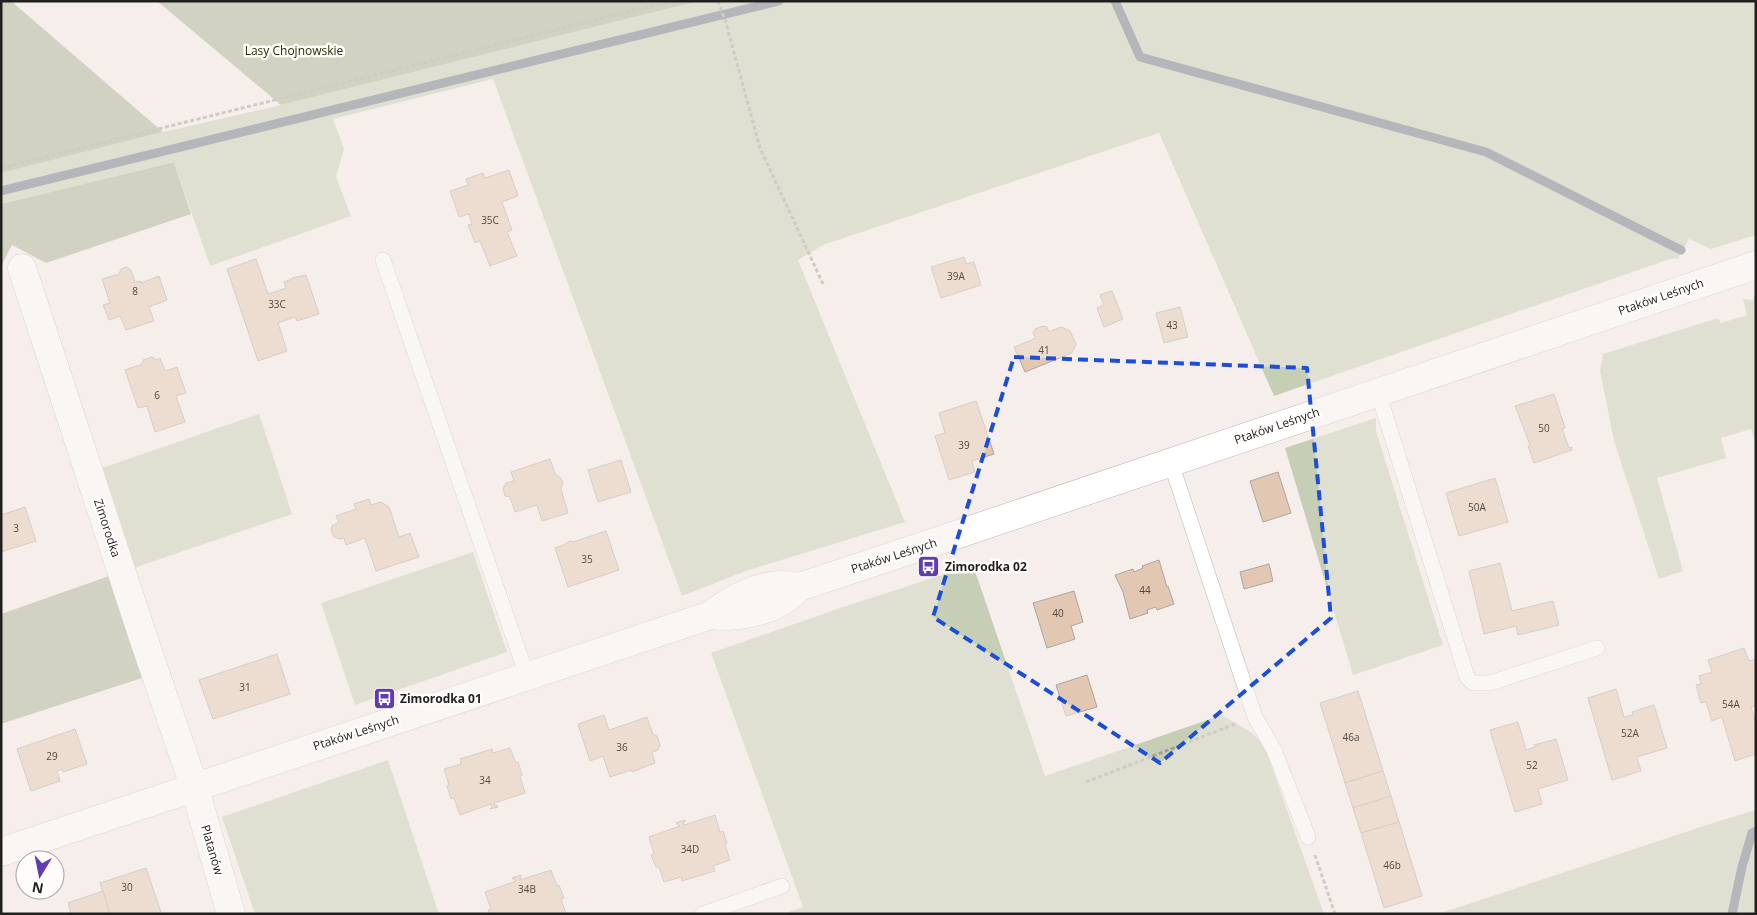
<svg xmlns="http://www.w3.org/2000/svg" width="1757" height="915" viewBox="0 0 1757 915" font-family="'Open Sans',sans-serif">
	<style>
		.green { fill: #c6cfb5 }
		.forest { fill: #a7b094 }
		.lines { fill: none; stroke-linecap: round; stroke-linejoin: round }
		.stream { stroke: #647281; stroke-width: 9 }
		.building { fill: #e2c7b3; stroke: #aca6a1 }
		.service-casing { stroke: #beb7b3; stroke-width: 16 }
		.minor-casing { stroke: #beb7b3; stroke-width: 29 }
		.path { stroke: #a49f9c; stroke-width: 3; stroke-dasharray: 4 2.5; stroke-linecap: butt }
		.service { stroke: #fff; stroke-width: 15 }
		.minor { stroke: #fff; stroke-width: 28 }
		.marked { fill: none; stroke: #1d4ed8; stroke-width: 4; stroke-dasharray: 10 6; stroke-linejoin: round }
		.labels { text-anchor: middle; stroke-width: 5; stroke-linejoin: round; paint-order: stroke }
		.number-label { font-size: 10px; fill: #514943 }
		.park-label { font-size: 12px; fill: #253000; stroke: #fffcfb }
		.street-label { font-size: 12px; fill: #211f1e; stroke: #fffcfb }
		.poi-label { font-size: 12px; font-weight: bold; fill: #211f1e; stroke: #fffcfb; text-anchor: start }
	</style>
	<rect width="100%" height="100%" fill="#f5eeea"/>
	<!-- green -->
	<g class="green">
		<polygon points="699,1 1756,1 1756,235 1711,249 1689,239 1678,259 1673,258 1274,396 1159,133 823,245 798,260 905,522 746,571 682,596 493,79 333,119 344,149 336,177 351,216 210,266 174,162 1,204 1,173 163,132 281,105"/>
		<polygon points="1756,290 1756,445 1751,429 1721,438 1726,458 1657,478 1683,571 1659,579 1614,441 1600,371 1603,354 1718,318 1721,323 1747,315 1743,299 1753,300"/>
		<polygon points="259,414 292,514 131,569 99,469"/>
		<polygon points="1376,418 1376,431 1443,645 1353,675 1285,448"/>
		<polygon points="473,552 507,652 355,705 321,603"/>
		<polygon points="973,565 1045,776 1222,715 1252,733 1264,745 1324,914 783,914 803,907 711,653 840,608"/>
		<polygon points="388,760 439,914 255,914 222,817"/>
		<polygon points="1756,810 1756,914 1438,914 1719,821"/>
	</g>
	<!-- forest -->
	<g class="forest">
		<polygon points="1,1 11,1 163,132 1,173"/>
		<polygon points="157,1 699,1 281,105"/>
		<polygon points="174,162 191,214 46,263 12,245 1,266 1,204"/>
		<polygon points="112,575 145,677 1,724 1,614"/>
	</g>
	<g class="lines">
		<!-- stream -->
		<g class="stream">
			<polyline points="1115,1 1140,57 1486,152 1681,250"/>
			<polyline points="1,191 779,1"/>
			<polyline points="1732,914 1742,867 1752,833 1756,831"/>
		</g>
	</g>
	<!-- building -->
	<g class="building">
		<polygon points="509,170 518,196 502,202 512,230 507,232 517,256 490,266 480,241 475,243 468,225 472,224 469,214 459,217 450,191 468,185 466,179 483,173 485,178"/>
		<polygon points="964,257 966,264 974,262 981,285 941,298 931,267"/>
		<polygon points="256,259 268,294 286,288 284,282 292,279 292,278 306,275 319,314 297,321 295,317 278,323 287,351 258,361 227,269"/>
		<polygon points="126,267 131,270 135,282 140,281 141,283 159,276 167,300 149,307 154,321 126,330 120,316 109,320 103,305 110,303 102,279 119,274 121,269"/>
		<polygon points="1112,291 1123,319 1104,327 1097,308 1104,305 1100,295"/>
		<polygon points="1180,307 1188,337 1164,343 1156,313"/>
		<polygon points="1043,326 1047,327 1049,332 1061,327 1070,331 1076,344 1072,353 1025,372 1014,347 1036,338 1033,333 1035,329"/>
		<polygon points="152,357 157,360 160,358 165,371 177,367 186,393 176,396 185,422 155,432 147,406 138,408 125,370 142,364 143,360"/>
		<polygon points="1554,394 1565,428 1562,429 1569,448 1572,447 1572,450 1534,463 1528,446 1530,445 1515,406"/>
		<polygon points="976,401 994,454 972,461 975,472 949,480 935,436 945,433 939,413"/>
		<polygon points="550,459 555,474 561,478 563,483 561,489 568,513 542,521 537,505 515,512 510,497 505,496 503,489 506,483 514,481 511,472"/>
		<polygon points="621,460 631,492 598,502 588,470"/>
		<polygon points="1278,472 1291,513 1263,522 1250,481"/>
		<polygon points="1495,478 1508,522 1459,536 1446,493"/>
		<polygon points="369,499 371,505 381,502 389,507 399,537 410,533 419,557 376,571 365,538 346,545 344,538 340,539 334,537 331,530 332,526 339,522 336,516 356,509 354,504"/>
		<polygon points="25,507 36,541 1,552 1,515"/>
		<polygon points="606,531 619,570 568,587 555,548 563,545 570,541 573,542"/>
		<polygon points="1159,560 1167,587 1168,586 1174,604 1157,610 1156,607 1147,610 1148,613 1130,619 1123,592 1115,575 1133,569 1134,572 1143,568 1142,566"/>
		<polygon points="1500,563 1512,611 1553,601 1559,625 1518,635 1516,626 1484,634 1469,571"/>
		<polygon points="1269,564 1273,581 1244,589 1240,572"/>
		<polygon points="1074,591 1083,622 1071,626 1075,639 1047,648 1033,603"/>
		<polygon points="1744,648 1749,661 1756,659 1756,706 1751,707 1756,724 1756,754 1735,761 1722,717 1712,721 1706,702 1701,703 1696,685 1701,684 1699,676 1712,672 1708,660"/>
		<polygon points="277,654 290,694 213,719 199,680"/>
		<polygon points="1087,675 1097,707 1066,716 1056,685"/>
		<polygon points="1616,689 1624,717 1633,715 1632,712 1654,705 1667,748 1637,757 1641,771 1612,780 1588,698"/>
		<polygon points="1358,691 1383,771 1345,783 1320,703"/>
		<polygon points="604,715 609,730 647,717 653,734 657,736 660,745 658,750 652,752 655,763 632,772 631,770 610,777 603,756 590,761 578,724"/>
		<polygon points="1518,722 1526,750 1535,747 1534,745 1556,739 1568,780 1538,789 1542,804 1515,812 1490,730"/>
		<polygon points="75,729 87,764 63,772 62,769 57,771 60,781 31,791 17,749"/>
		<polygon points="510,748 516,763 518,762 522,775 520,776 525,793 494,803 495,806 497,805 498,807 490,809 492,807 491,804 460,815 454,798 451,799 447,786 449,785 444,769 461,764 460,759 492,749 493,753"/>
		<polygon points="1383,771 1391,796 1353,808 1345,783"/>
		<polygon points="1391,796 1399,822 1361,833 1353,808"/>
		<polygon points="715,815 720,832 723,831 727,843 725,844 730,860 713,866 715,871 682,881 681,877 664,882 659,867 656,867 651,855 654,854 649,837 680,826 676,823 685,820 685,822 683,822 684,825"/>
		<polygon points="1399,822 1422,896 1384,908 1361,833"/>
		<polygon points="146,868 161,912 155,914 110,914 100,883"/>
		<polygon points="551,870 557,886 559,885 564,898 561,899 566,914 489,914 488,910 491,909 485,892 516,881 512,878 521,875 520,880"/>
		<polygon points="103,891 110,914 71,914 68,903"/>
	</g>
	<g class="lines">
		<defs>
			<g id="service">
				<polyline points="383,260 527,676"/>
				<polyline points="1378,392 1467,677 1473,683 1490,683 1597,648"/>
				<polyline points="1171,463 1255,717 1274,750 1308,837"/>
				<polyline points="703,914 782,886"/>
			</g>
			<g id="minor">
				<polyline points="22,268 143,637 194,786 231,914"/>
				<path d="M711,615C741,619 779,610 799,587L932,543L1756,265"/>
				<path d="M1,852L711,615C735,596 768,579 799,587"/>
			</g>
		</defs>
		<!-- service casing -->
		<use href="#service" class="service-casing"/>
		<!-- minor casing -->
		<use href="#minor" class="minor-casing"/>
		<!-- path -->
		<g class="path">
			<polyline points="718,1 726,23 760,148 823,284"/>
			<polyline points="1,168 673,1"/>
			<polyline points="1086,782 1235,724"/>
			<polyline points="1315,855 1335,914"/>
		</g>
		<!-- service -->
		<use href="#service" class="service"/>
		<!-- minor -->
		<use href="#minor" class="minor"/>
	</g>
	<!-- marked area -->
	<path d="M0 0H1757V915H0ZM1014,357L1307,368L1331,618L1160,763L933,617Z" fill="#f5eeea" fill-opacity=".55" fill-rule="evenodd"/>
	<path class="marked" d="M1014,357L1307,368L1331,618L1160,763L933,617Z"/>
	<!-- icons -->
	<defs>
		<symbol id="bus-square" viewBox="-11 -11 22 22"><rect x="-9" y="-9" width="18" height="18" rx="4" fill="#603bb3" stroke="#fffcfb"/><path d="M-5-6H5V4H4V6H2V4H-2V6H-4V4H-5ZM-3.5-4V0h7V-4ZM-3.5 1.2v1.5H-2V1.2ZM2 1.2v1.5H3.5V1.2Z" fill="#fff"/></symbol>
	</defs>
	<g fill-rule="evenodd">
		<use href="#bus-square" x="916" y="554" width="25" height="25"/>
		<use href="#bus-square" x="372" y="686" width="25" height="25"/>
	</g>
	<g class="labels">
		<!-- number labels -->
		<g class="number-label">
			<text x="490" y="224">35C</text>
			<text x="956" y="280">39A</text>
			<text x="135" y="295">8</text>
			<text x="277" y="308">33C</text>
			<text x="1172" y="329">43</text>
			<text x="1044" y="354">41</text>
			<text x="157" y="399">6</text>
			<text x="1544" y="432">50</text>
			<text x="964" y="449">39</text>
			<text x="1477" y="511">50A</text>
			<text x="16" y="532">3</text>
			<text x="587" y="563">35</text>
			<text x="1145" y="594">44</text>
			<text x="1058" y="617">40</text>
			<text x="245" y="691">31</text>
			<text x="1731" y="708">54A</text>
			<text x="1630" y="737">52A</text>
			<text x="1351" y="741">46a</text>
			<text x="622" y="751">36</text>
			<text x="52" y="760">29</text>
			<text x="1532" y="769">52</text>
			<text x="485" y="784">34</text>
			<text x="690" y="853">34D</text>
			<text x="1392" y="869">46b</text>
			<text x="127" y="891">30</text>
			<text x="527" y="893">34B</text>
		</g>
		<!-- park labels -->
		<g class="park-label">
			<text x="294" y="55">Lasy Chojnowskie</text>
		</g>
		<!-- street labels -->
		<g class="street-label">
			<text transform="translate(1661 297) rotate(-19)" y="4">Ptaków Leśnych</text>
			<text transform="translate(1277 426) rotate(-19)" y="4">Ptaków Leśnych</text>
			<text transform="translate(107 528) rotate(72)" y="4">Zimorodka</text>
			<text transform="translate(894 556) rotate(-18)" y="4">Ptaków Leśnych</text>
			<text transform="translate(356 733) rotate(-18)" y="4">Ptaków Leśnych</text>
			<text transform="translate(212 850) rotate(74)" y="4">Platanów</text>
		</g>
		<!-- poi labels -->
		<g class="poi-label">
			<text x="945" y="571">Zimorodka 02</text>
			<text x="400" y="703">Zimorodka 01</text>
		</g>
	</g>
	<!-- border -->
	<rect width="1757" height="915" fill="none" stroke="#211f1e" stroke-width="5"/>
	<!-- north arrow -->
	<g transform="translate(40 875) rotate(190)"><circle r="24" fill="#fffcfb" stroke="#a6a4a3"/>
	<path d="M0-4L9 19L0 12L-9 19Z" fill="#603bb3"/>
	<text y="-8" font-size="14" font-weight="bold" text-anchor="middle" fill="#211f1e">N</text>
	</g>
</svg>
